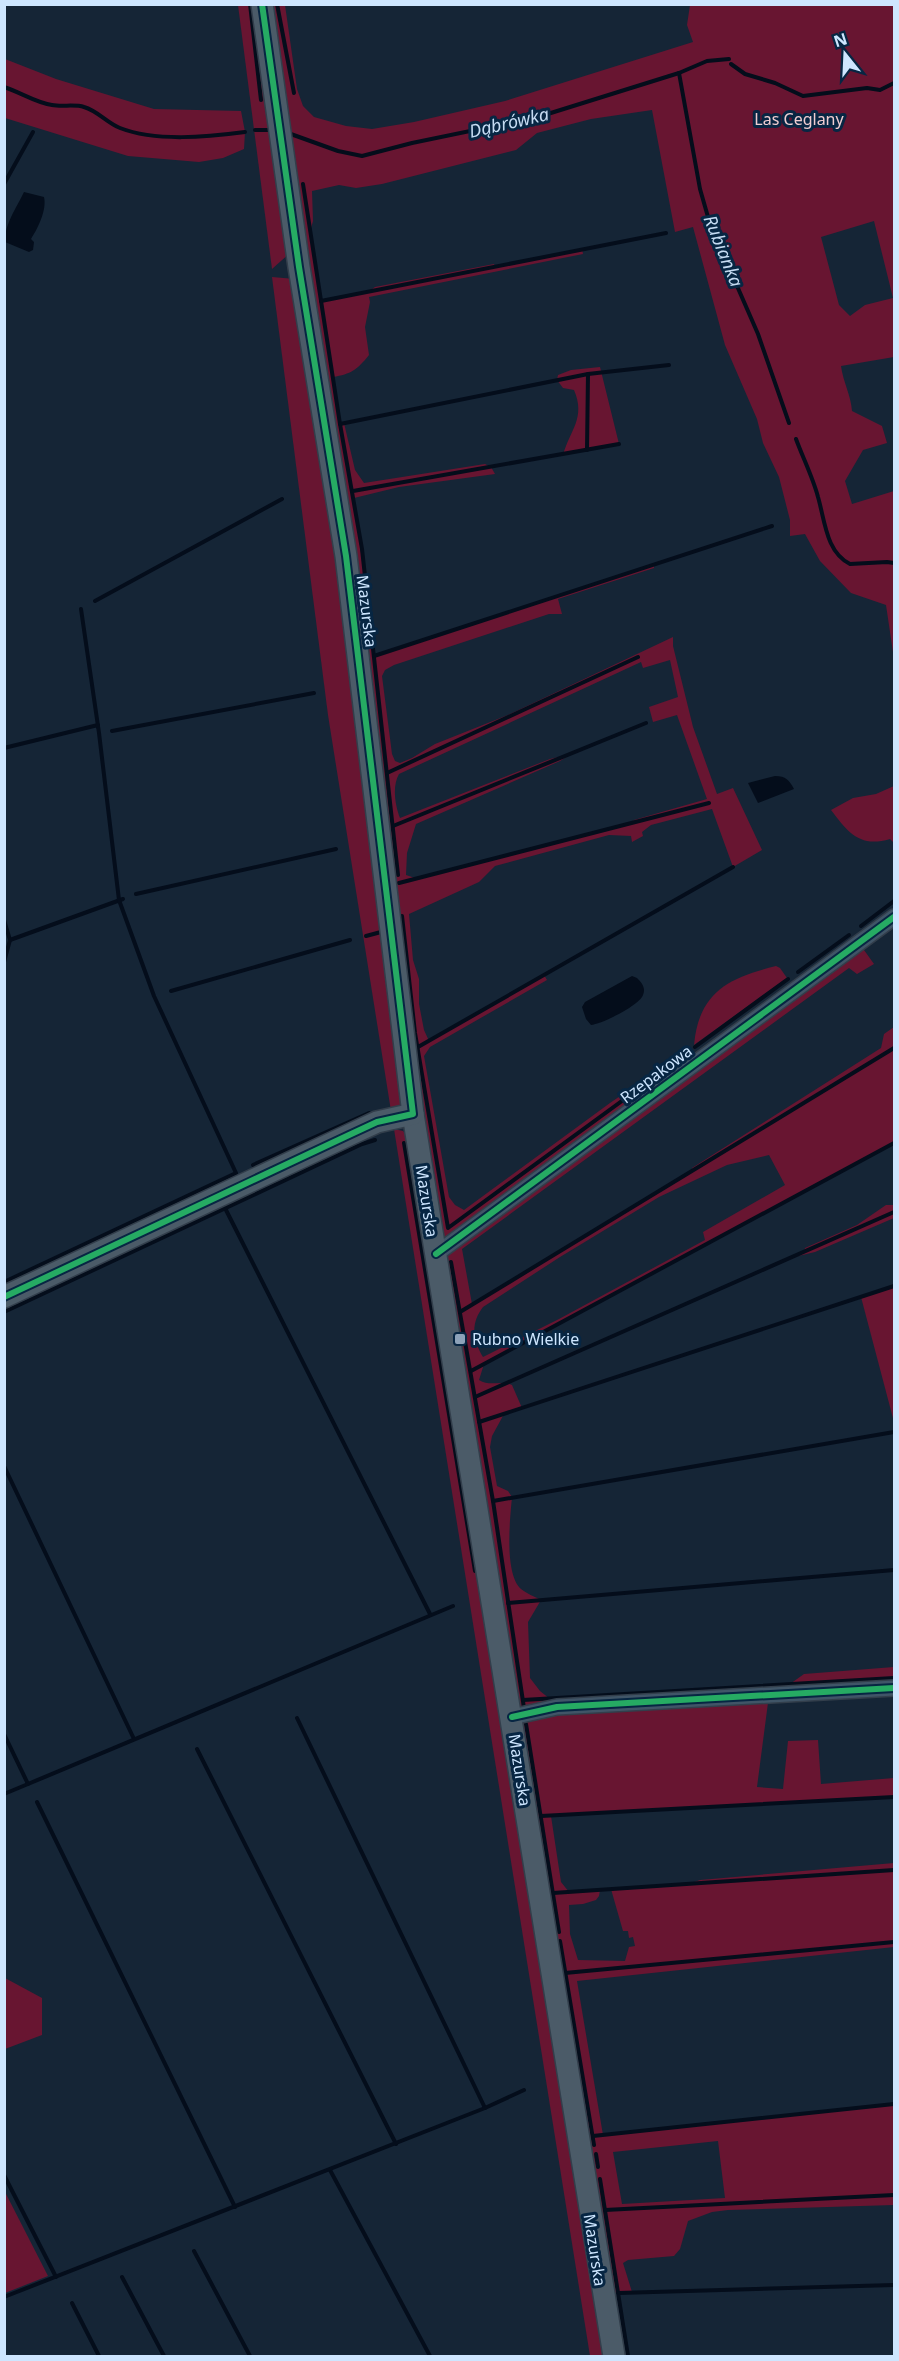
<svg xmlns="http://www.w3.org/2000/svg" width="899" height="2361" viewBox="0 0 899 2361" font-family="'Noto Sans',sans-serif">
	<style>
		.green { fill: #681531; fill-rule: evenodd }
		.water { fill: #040d1b }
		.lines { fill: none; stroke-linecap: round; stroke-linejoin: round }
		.stream { stroke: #040d1b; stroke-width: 4 }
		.street-casing { stroke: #323e4b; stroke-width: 18 }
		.secondary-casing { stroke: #323e4b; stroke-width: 24 }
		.street { stroke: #405567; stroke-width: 15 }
		.secondary { stroke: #4b5b68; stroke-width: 21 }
		.cycleway-casing { stroke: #072643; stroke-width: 10 }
		.cycleway { stroke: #26ab63; stroke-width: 6 }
		.poi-dot { fill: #8da2b9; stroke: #072643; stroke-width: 2 }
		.labels { text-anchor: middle; stroke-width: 6; stroke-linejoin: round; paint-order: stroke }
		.park-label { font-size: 16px; fill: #f0cdd1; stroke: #072643 }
		.street-label { font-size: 16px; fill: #cee6ff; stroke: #072643 }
		.poi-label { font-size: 16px; fill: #cee6ff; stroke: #072643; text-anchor: start }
		.water-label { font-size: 18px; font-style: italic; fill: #c5dbf2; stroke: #072643 }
	</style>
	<rect width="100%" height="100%" fill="#152536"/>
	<!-- green -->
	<g class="green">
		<polygon points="238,5 255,5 291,252 272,269"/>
		<path d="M268,5H285L297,89L303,106L314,117L346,126L372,129L414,122L505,101L693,42L687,25L690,5H894V357L841,366C843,382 851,395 852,411L882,426L887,443L863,450L845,481L852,504L894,491V659L886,605L851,593L820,561L805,534L790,536V520L779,477L763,443L757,419L725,345L693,227L675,232L652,110L591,119L537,133L516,150L382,184L356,188L339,185L312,191L313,221L310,232L321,301L368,292L375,287L494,264L495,266L582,249L583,254L369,297L370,302L365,327L369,355C357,370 351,374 333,377L340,423H344L355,470L364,483L485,464L491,467L495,474L399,487L354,498L374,656L654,565V568L558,599L562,614H549L394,665L385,670L382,676L392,754L395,761L400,763L412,758L435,744L508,715L673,637V646L693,727L717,794L733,788L762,850L733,867L712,809L651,825L642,832L643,836L632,842L631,836L609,835L495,866L479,882L409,914L413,960L419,979V1004L424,1030L429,1041L544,975L547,980L430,1047L424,1056L449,1197L455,1205L464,1210L610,1103L689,1049L692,1063L859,943L874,964L857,974L849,968L462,1249L472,1304L692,1171V1168L881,1048L884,1034L894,1027V1150L892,1144L484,1364L479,1380C490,1387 501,1380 512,1385L522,1408L504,1414L492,1436L490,1447L497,1486L508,1491L512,1497C510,1519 504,1573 521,1589C526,1593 535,1597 541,1600L528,1622L530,1678L540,1691L550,1699L790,1684L804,1674L894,1667V1688L769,1695L757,1787L783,1789L788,1741L818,1740L821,1784L894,1778V1797L551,1816L561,1882L569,1892L600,1890L599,1896L596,1900L583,1904L569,1905L570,1934L578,1960L625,1961L629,1947L635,1946L633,1937L629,1938L628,1931H623L611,1889L689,1884L700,1880L894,1863V1947L577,1981L603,2135L894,2104V2205L728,2210L712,2212L688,2221L680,2249L674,2256L628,2260L623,2263L632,2292L609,2293L437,1220ZM874,221L893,298L865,305L850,316L839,305L821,237ZM670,660L678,697L649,707L653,722L677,715L707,799L634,820L632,823L418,879L406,875L407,853L416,824L560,761L571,754L550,759L400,818C395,805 392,786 399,774L641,662L643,668ZM769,1155L785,1185L703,1232L705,1240L559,1319L483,1357C473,1340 470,1324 483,1307L560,1257L659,1197L727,1165ZM718,2141L725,2198L622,2204L613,2152Z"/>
		<polygon points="5,59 56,79 154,109 241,111 245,132 244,149 223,158 199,162 128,156 5,118"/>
		<polygon points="272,277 295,279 341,557 403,1100 397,1109 391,1111 328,715"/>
		<path d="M600,367L619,444L563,455C570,430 586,418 574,390L563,388L557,380L558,375L571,370Z"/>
		<path d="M894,786V843L890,839C859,848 848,832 831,810L853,798L876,794Z"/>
		<path d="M776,966L780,968L787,978L694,1045C699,992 728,978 776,966Z"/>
		<polygon points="394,1129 403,1131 408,1137 608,2356 590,2356"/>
		<polygon points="886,1205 894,1205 894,1218 815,1252 790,1258 804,1252 805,1248 857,1225"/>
		<polygon points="894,1286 894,1422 861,1297"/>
		<polygon points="5,1978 42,1998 42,2035 5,2049"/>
		<polygon points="4,2190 48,2276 5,2293 4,2293"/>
	</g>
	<!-- water -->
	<g class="water">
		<path d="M24,192L44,197C47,210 38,228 31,239L34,242L33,250L29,252L5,242C4,225 17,207 24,192Z"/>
		<path d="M775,776C786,776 789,780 794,789L758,803L748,783Z"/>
		<path d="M632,976L637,978C642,983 646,988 643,995C640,1005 602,1024 591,1025L586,1019L582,1007L585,1002Z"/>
	</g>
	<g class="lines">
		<!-- stream -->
		<g class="stream">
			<polyline points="250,4 261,100"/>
			<polyline points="277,4 294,93"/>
			<polyline points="731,64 745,74 775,83 803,96 867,88 880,90 894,83"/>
			<polyline points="679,73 700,189 710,224 758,334 789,423"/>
			<path d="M4,87C20,92 36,103 52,105C62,107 75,104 84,107C98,111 107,123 120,128C156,142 207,137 245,132"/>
			<polyline points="255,130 272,130"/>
			<polyline points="288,133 338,151 362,156 412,143 538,117 679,73 707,61 729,59"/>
			<polyline points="4,184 33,132"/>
			<polyline points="303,184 340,424 362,549 398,875"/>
			<polyline points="321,301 666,233"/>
			<polyline points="340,424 588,374 669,365"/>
			<path d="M796,439C803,458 813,478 818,497C825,521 826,552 850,564L887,562L894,563"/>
			<polyline points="587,450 588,374"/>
			<polyline points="353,491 619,444"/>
			<polyline points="95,601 282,499"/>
			<polyline points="374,656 772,526"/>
			<polyline points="112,731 314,693"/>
			<polyline points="4,748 98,725 98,727"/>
			<polyline points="387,773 638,657"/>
			<polyline points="393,826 646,723"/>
			<polyline points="399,883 709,803"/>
			<polyline points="136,894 336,849"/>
			<polyline points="402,916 415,1033 448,1228 682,1057"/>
			<polyline points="4,920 10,940"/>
			<polyline points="861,926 894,901"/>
			<polyline points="366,936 381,932"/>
			<polyline points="4,962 10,940 123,899"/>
			<polyline points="798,972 849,935"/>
			<polyline points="171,991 350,940"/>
			<polyline points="418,1047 733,867"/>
			<polyline points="695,1047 788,979"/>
			<polyline points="404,1143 475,1571"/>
			<polyline points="253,1165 369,1113"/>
			<polyline points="225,1208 430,1614"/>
			<polyline points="451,1262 493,1501 524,1708"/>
			<polyline points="4,1282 236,1173 154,996 119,900 99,733 81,609"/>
			<polyline points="4,1312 362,1144 375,1140"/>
			<polyline points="460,1312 894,1048"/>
			<polyline points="471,1371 894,1143"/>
			<polyline points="475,1397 894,1212"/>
			<polyline points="479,1422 894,1286"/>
			<polyline points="4,1466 134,1739"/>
			<polyline points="493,1501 894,1432"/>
			<polyline points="508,1603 894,1570"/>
			<polyline points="523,1700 894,1678"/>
			<polyline points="297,1718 485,2108"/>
			<polyline points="526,1724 559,1932"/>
			<polyline points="4,1734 28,1784 453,1606"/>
			<polyline points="197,1749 396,2144"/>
			<polyline points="4,1794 28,1784"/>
			<polyline points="37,1802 235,2207"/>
			<polyline points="541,1816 894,1797"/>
			<polyline points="553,1893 894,1870"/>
			<polyline points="560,1941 594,2145"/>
			<polyline points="565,1973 894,1942"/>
			<polyline points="593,2136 894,2104"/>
			<polyline points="596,2154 598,2167"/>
			<polyline points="330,2170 430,2356"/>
			<polyline points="4,2175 56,2277"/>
			<polyline points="600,2179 628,2356"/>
			<polyline points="605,2210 894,2195"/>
			<polyline points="194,2251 250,2356"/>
			<polyline points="122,2277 164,2356"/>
			<polyline points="619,2293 894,2285"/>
			<polyline points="4,2297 485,2108 524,2090"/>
			<polyline points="72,2303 99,2356"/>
		</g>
		<defs>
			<g id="street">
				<polyline points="436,1254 894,917"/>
				<polyline points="512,1717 557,1707 894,1688"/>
			</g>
			<g id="secondary">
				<polyline points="262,4 299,267 346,556 413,1114 614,2356"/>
				<polyline points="4,1297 349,1135 377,1122 413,1114"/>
			</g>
		</defs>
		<!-- street casing -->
		<use href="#street" class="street-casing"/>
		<!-- secondary casing -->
		<use href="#secondary" class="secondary-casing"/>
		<!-- street -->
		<use href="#street" class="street"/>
		<!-- secondary -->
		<use href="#secondary" class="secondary"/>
		<defs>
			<g id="cycleway">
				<polyline points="436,1254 894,917"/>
				<polyline points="4,1297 349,1135 377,1122 413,1114 346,556 299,267 262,4"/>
				<polyline points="512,1717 557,1707 894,1688"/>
			</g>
		</defs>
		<!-- cycleway casing -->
		<use href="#cycleway" class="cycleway-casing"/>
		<!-- cycleway -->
		<use href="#cycleway" class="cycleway"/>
	</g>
	<!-- markers -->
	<rect class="poi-dot" x="454" y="1333" width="12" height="12" rx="3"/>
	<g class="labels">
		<!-- park labels -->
		<g class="park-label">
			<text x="799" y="125">Las Ceglany</text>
		</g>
		<!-- street labels -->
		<g class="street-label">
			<text transform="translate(367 611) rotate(83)" y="6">Mazurska</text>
			<text transform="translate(656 1074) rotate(-37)" y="6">Rzepakowa</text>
			<text transform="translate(427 1201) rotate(81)" y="6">Mazurska</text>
			<text transform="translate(520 1770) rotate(81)" y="6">Mazurska</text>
			<text transform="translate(595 2250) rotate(81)" y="6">Mazurska</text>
		</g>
		<!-- poi labels -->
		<g class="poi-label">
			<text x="472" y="1345">Rubno Wielkie</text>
		</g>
		<!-- water labels -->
		<g class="water-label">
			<text transform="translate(509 123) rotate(-13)" y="6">Dąbrówka</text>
			<text transform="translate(723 251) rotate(68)" y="6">Rubianka</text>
		</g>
	</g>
	<!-- border -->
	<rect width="899" height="2361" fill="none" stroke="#cee6ff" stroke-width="12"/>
	<!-- north arrow -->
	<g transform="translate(845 54) rotate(342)" stroke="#072643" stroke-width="4.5" paint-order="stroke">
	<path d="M0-4.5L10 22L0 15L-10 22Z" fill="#cee6ff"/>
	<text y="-9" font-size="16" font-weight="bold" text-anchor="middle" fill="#cee6ff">N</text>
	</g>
</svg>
